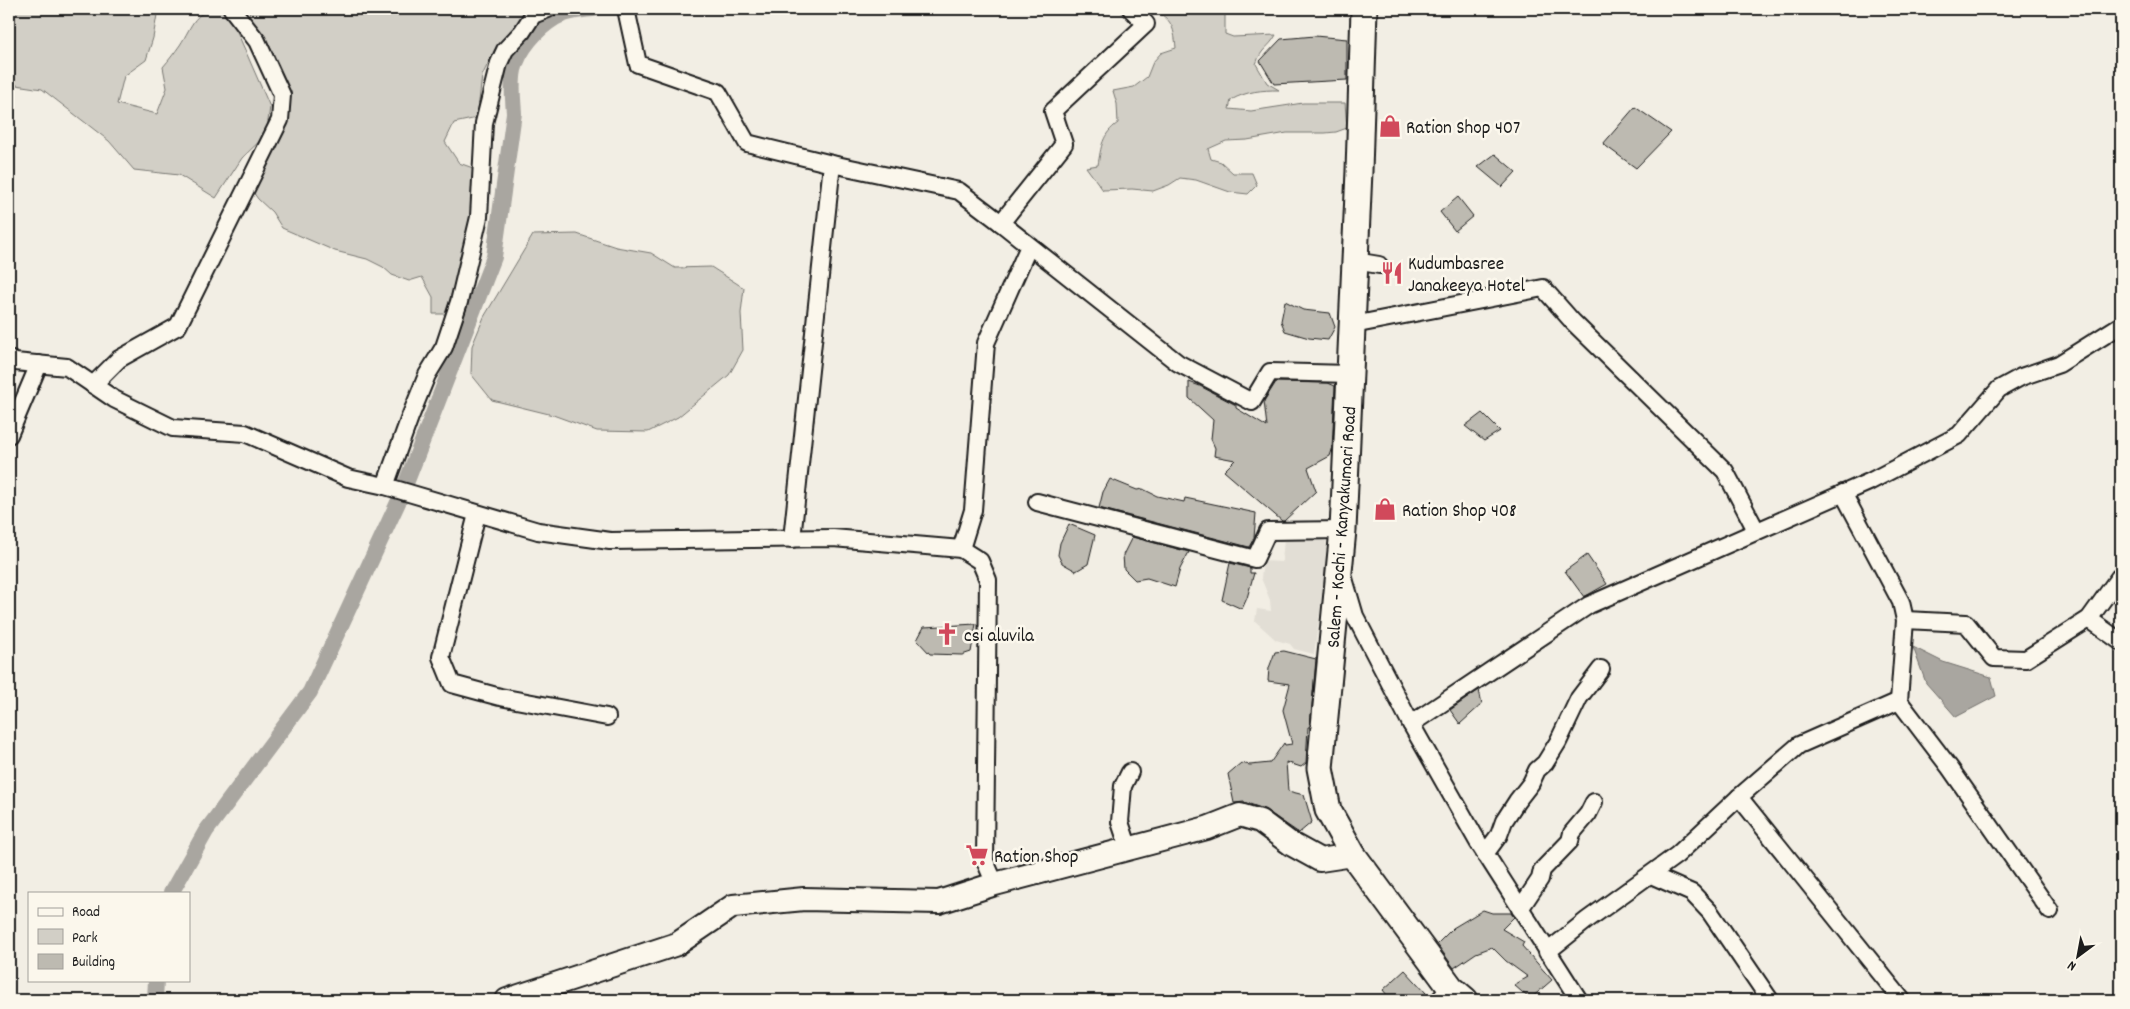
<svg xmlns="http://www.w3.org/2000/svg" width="2130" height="1009" viewBox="0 0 2130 1009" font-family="Dekko,sans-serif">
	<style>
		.built { fill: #e2ded5 }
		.green { fill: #d2cfc6; stroke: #777671 }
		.water { fill: #a9a6a0; stroke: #716f6b }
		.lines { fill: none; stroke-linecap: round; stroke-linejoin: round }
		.canal { stroke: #a9a6a0; stroke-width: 16 }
		.building { fill: #bdbab1; stroke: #1c1c1c }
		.street-casing { stroke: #1c1c1c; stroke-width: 20 }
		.secondary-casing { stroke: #1c1c1c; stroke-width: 26 }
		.primary-casing { stroke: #1c1c1c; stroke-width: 29 }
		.street { stroke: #fbf7ec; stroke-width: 16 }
		.secondary { stroke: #fbf7ec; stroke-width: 22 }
		.primary { stroke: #fbf7ec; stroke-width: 25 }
		.labels { text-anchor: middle; stroke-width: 5; stroke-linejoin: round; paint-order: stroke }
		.poi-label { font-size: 19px; fill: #1c1c1c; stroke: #fbf7ec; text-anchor: start }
		.street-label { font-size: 19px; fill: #1c1c1c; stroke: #fbf7ec }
	</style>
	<rect width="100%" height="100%" fill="#f2eee4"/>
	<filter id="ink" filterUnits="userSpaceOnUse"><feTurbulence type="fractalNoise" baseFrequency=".02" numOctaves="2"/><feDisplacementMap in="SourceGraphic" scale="10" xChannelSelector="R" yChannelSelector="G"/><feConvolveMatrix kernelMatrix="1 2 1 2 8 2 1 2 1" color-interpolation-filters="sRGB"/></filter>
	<g filter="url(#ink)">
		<!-- built -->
		<polygon class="built" points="1308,537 1326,541 1326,570 1314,654 1294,649 1290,644 1276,640 1255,621 1257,609 1271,611 1270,600 1261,578 1263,561 1282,562 1284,538"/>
		<!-- green -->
		<g class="green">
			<path d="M9,9H158L153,38L146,60L124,76L117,104L157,114L167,88L163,67C169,60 175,52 180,45C193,25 194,9 222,9L235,27L270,107L266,135L242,158L216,198L179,175L134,170L109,141L42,89L16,85L9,80Z"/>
			<polygon points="250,9 529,9 515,31 495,49 482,76 477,118 454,123 445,142 459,163 473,168 475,200 472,218 464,241 462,270 452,292 446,314 433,314 433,297 422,277 409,281 392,275 383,267 367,259 335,251 282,228 272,212 258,199 248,185 281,120 249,16"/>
			<path d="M1149,9H1234L1225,15V34L1233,37L1276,35C1268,49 1262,47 1256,64L1267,83L1279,90C1262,90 1247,91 1231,100L1229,109L1251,111L1303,103H1345L1347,128L1336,132L1325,133H1287L1247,140L1226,141L1208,149L1211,159L1221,162L1233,173H1252L1257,185L1248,194L1230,192L1196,180L1180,178L1169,185L1153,191L1132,189L1103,190L1086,167L1098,165C1101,147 1102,134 1118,123L1117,104L1113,91L1134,87L1147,77L1153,62L1161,53L1176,48C1174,25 1171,17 1149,9Z"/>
			<polygon points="577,234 616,247 651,253 675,268 711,267 744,288 741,313 743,350 729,375 678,417 648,432 597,431 553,415 492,400 471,374 472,346 484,317 533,235"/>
		</g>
		<!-- water -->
		<polygon class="water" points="1913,647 1943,662 1991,677 1996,696 1956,717 1926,683"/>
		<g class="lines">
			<!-- canal -->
			<g class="canal">
				<path d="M171,893L206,831L310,692L401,496L494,257L514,113C513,98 511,84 514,70C519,49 537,29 555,18C565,12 581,10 593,9"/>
				<polyline points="155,1000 156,980"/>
			</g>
		</g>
		<!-- building -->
		<g class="building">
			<polygon points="1315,36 1347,39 1347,80 1274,84 1260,61 1281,39"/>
			<polygon points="1635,107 1671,132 1636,168 1603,144"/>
			<polygon points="1495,154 1516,172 1502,187 1478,167"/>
			<polygon points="1458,197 1473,216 1455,231 1440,212"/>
			<polygon points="1285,301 1303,310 1330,313 1335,327 1328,340 1309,338 1285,331 1281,321"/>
			<polygon points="1189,382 1200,386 1236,405 1236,408 1267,427 1264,401 1276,382 1328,383 1335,386 1332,450 1330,456 1308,468 1316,491 1284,521 1282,521 1224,471 1235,460 1214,456 1215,448 1211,439 1213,420 1189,398"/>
			<polygon points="1482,413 1500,431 1484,441 1465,426"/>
			<polygon points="1110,479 1137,490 1143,489 1157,496 1184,502 1185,498 1256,513 1254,538 1249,547 1099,508 1103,492"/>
			<polygon points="1069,524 1095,535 1088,564 1076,571 1062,563 1058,555 1060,543"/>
			<polygon points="1132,537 1189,552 1180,569 1175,587 1147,578 1135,580 1124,569 1123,555"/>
			<polygon points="1587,555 1607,584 1584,597 1565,571"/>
			<polygon points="1230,563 1250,568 1250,573 1254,573 1247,598 1242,609 1222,600"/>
			<polygon points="976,624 971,652 962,655 930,654 917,640 924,627"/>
			<polygon points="1284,651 1316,659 1310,727 1308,727 1306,763 1301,767 1286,762 1288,791 1304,795 1312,822 1299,833 1264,809 1244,802 1234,803 1228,774 1241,763 1250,765 1270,763 1284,743 1285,745 1292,744 1283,710 1290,684 1268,681 1269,668 1275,652"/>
			<polygon points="1479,690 1482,704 1460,724 1450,710"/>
			<polygon points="1483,910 1492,913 1511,913 1514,917 1502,929 1524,942 1522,946 1552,980 1530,999 1514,985 1528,977 1506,961 1492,947 1476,953 1454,968 1437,944 1453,928"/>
			<polygon points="1405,970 1426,993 1418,1000 1391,1000 1383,990"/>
		</g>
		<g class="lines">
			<defs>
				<g id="street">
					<polyline points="626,9 638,64 718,92 747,143 832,164 959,191 1001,223"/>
					<polyline points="1131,9 1146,24 1053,111 1064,144 1001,223 1178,363 1252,402 1270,372 1350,374"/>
					<polyline points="1355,261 1379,265"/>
					<polyline points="1353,325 1543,288 1573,322 1725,471 1756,530"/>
					<polyline points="9,359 15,362 67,367 114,399 173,428 245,433 348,478 385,486 538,531 610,541 833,538 961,549 980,561 988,580 985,861 995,884"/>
					<polyline points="93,385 119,359 178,326 280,120 282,95 257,41 232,9"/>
					<polyline points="9,435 39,364"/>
					<polyline points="385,486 410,417 427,375 444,347 459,302 479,217 484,123 499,63 505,50 522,32 533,15 548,9"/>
					<polyline points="1843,493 1901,602 1905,620 1899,701 1950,768 2050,911"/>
					<polyline points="1037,502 1255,559 1268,531 1343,530"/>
					<polyline points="477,514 441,657 452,684 500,697 607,717"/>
					<polyline points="792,539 832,164"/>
					<polyline points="961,549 973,510 986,343 1029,246"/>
					<polyline points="1343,575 1355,616 1411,724 1478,842 1579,1000"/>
					<polyline points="2089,619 2121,642"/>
					<polyline points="1905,620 1966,623 1994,658 2026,659 2089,619 2120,576"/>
					<polyline points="1411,724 1589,605 1869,482 1959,435 1999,389 2021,377 2059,364 2121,325"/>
					<polyline points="1739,797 1902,1000"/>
					<polyline points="1129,849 1120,822 1123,786 1130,772"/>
					<polyline points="1485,854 1499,835 1504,821 1517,801 1531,783 1537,770 1545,763 1558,742 1579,698 1601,669"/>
					<polyline points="1651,875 1692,893 1710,912 1770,1000"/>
					<polyline points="1520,909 1540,879 1542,870 1570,841 1572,833 1588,814 1594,802"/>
					<polyline points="1547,952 1587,920 1677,855 1739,797 1799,745 1899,701"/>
					<polyline points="1439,1000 1451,988"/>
				</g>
				<polyline id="secondary" points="507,1000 677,944 733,906 804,899 939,902 995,884 1207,828 1240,815 1260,821 1291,844 1320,860 1353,855"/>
				<polyline id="primary" points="1364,9 1359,171 1343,530 1320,768 1328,810 1353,855 1451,988 1465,1000"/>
			</defs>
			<!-- street casing -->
			<use href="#street" class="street-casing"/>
			<!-- secondary casing -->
			<use href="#secondary" class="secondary-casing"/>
			<!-- primary casing -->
			<use href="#primary" class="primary-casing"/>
			<!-- street -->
			<use href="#street" class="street"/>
			<!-- secondary -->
			<use href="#secondary" class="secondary"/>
			<!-- primary -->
			<use href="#primary" class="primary"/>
		</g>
	</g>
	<!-- icons -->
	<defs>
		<symbol id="shop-bare" viewBox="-9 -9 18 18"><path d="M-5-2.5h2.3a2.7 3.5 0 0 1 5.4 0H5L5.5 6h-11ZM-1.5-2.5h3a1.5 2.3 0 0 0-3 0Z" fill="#d1495b" stroke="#fbf7ec" stroke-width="2.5" paint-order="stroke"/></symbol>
		<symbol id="restaurant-bare" viewBox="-9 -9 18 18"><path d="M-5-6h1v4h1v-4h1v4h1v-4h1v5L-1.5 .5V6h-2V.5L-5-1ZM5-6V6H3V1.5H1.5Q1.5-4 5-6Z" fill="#d1495b" stroke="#fbf7ec" stroke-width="2.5" paint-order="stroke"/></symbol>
		<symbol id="church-bare" viewBox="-9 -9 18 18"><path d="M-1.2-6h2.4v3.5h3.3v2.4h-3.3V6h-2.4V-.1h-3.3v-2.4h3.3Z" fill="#d1495b" stroke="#fbf7ec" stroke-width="2.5" paint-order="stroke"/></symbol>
		<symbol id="supermarket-bare" viewBox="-9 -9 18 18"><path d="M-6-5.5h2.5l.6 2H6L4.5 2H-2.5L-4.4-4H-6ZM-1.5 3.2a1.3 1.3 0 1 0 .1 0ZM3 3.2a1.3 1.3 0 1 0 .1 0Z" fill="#d1495b" stroke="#fbf7ec" stroke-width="2.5" paint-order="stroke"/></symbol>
	</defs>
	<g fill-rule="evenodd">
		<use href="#shop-bare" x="1374" y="110" width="32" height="32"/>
		<use href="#restaurant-bare" x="1376" y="257" width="32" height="32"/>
		<use href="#shop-bare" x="1369" y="493" width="32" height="32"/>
		<use href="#church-bare" x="931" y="618" width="32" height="32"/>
		<use href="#supermarket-bare" x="961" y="839" width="32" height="32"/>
	</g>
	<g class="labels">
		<!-- poi labels -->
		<g class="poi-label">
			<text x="1406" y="133">Ration Shop 407</text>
			<text x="1408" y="269">Kudumbasree<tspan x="1408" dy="22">Janakeeya Hotel</tspan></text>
			<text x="1402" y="516">Ration Shop 408</text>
			<text x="964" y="641">csi aluvila</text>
			<text x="994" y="862">Ration Shop</text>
		</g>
		<!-- street labels -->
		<g class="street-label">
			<text transform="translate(1340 527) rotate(-86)" y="7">Salem - Kochi - Kanyakumari Road</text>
		</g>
	</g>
	<!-- margin -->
	<rect width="2130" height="1009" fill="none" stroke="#fbf7ec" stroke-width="30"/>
	<rect x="15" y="15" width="2100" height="979" fill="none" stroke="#1c1c1c" stroke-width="2" filter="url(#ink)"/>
	<!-- legend -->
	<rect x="28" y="892" width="162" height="90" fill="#fbf7ec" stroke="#a29f99"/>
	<rect x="38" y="908" width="25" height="8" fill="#fbf7ec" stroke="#a29f99"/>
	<text x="72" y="916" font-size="15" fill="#1c1c1c">Road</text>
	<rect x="38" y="929" width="25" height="15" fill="#d2cfc6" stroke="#a29f99"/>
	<text x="72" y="942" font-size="15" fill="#1c1c1c">Park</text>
	<rect x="38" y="954" width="25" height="15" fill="#bdbab1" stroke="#a29f99"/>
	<text x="72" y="966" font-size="15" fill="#1c1c1c">Building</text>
	<!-- north arrow -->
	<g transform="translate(2078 956) rotate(212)" stroke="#fbf7ec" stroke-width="4" paint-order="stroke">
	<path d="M0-4L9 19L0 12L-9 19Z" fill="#1c1c1c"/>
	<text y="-8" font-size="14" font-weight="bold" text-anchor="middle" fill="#1c1c1c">N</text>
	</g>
</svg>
